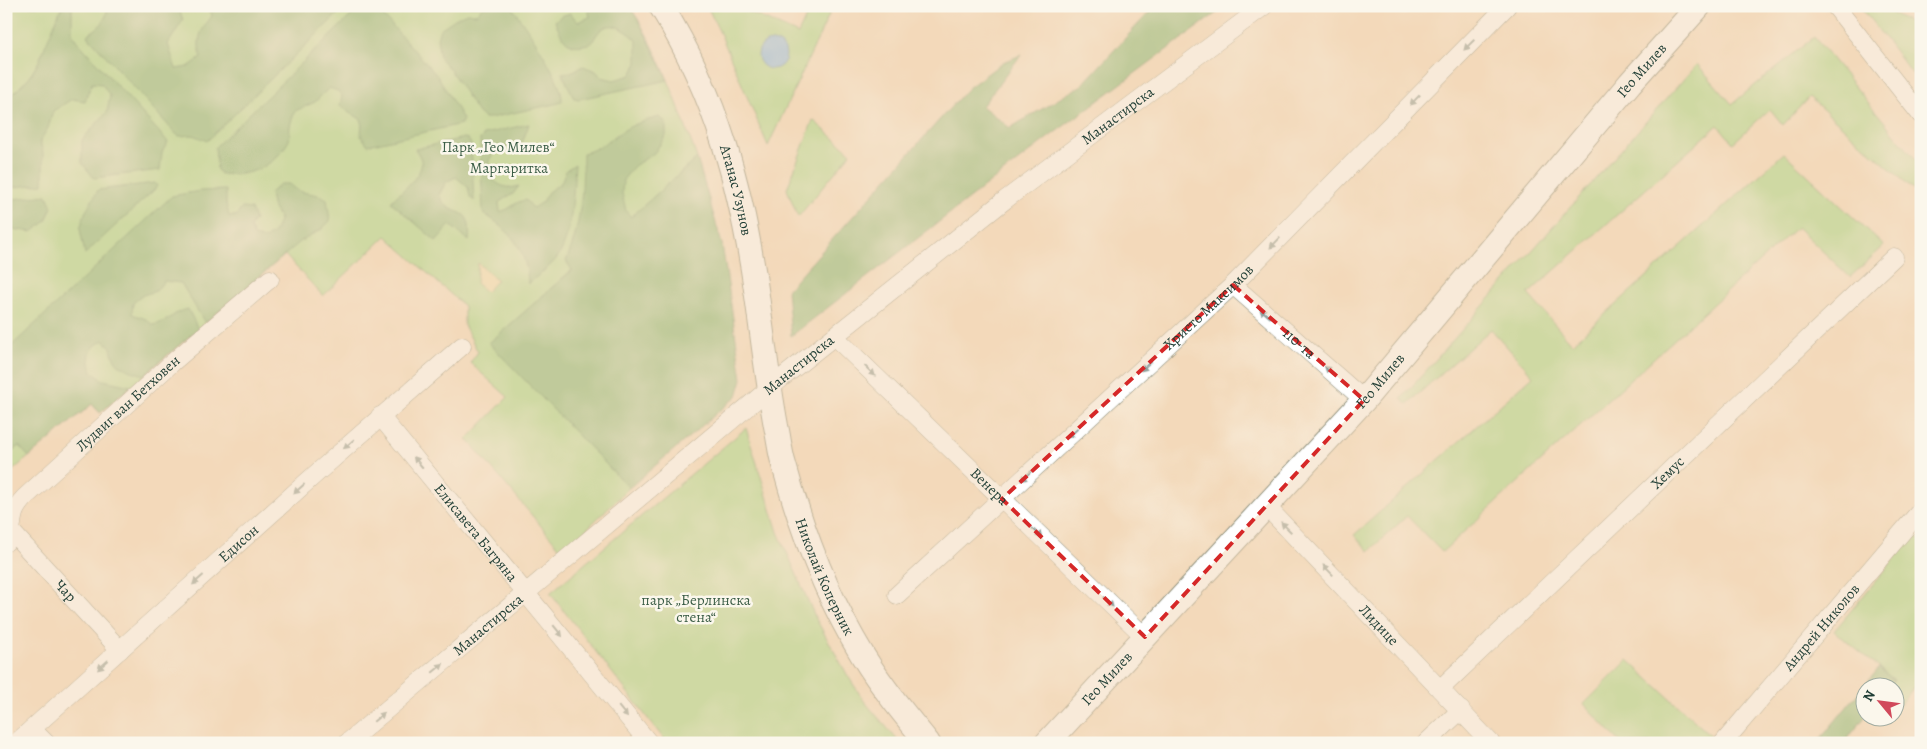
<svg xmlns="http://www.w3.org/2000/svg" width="1927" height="749" viewBox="0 0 1927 749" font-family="Alegreya,serif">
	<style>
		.green { fill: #a5d988; stroke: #628b5e }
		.forest { fill: #84b974; stroke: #527b54 }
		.sand { fill: #eeda9e; stroke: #868c69 }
		.water { fill: #78b4ea; stroke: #4c788f }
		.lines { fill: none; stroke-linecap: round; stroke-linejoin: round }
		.street-casing { stroke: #898b77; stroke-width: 19 }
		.secondary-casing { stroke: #898b77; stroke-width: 26 }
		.street { stroke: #fff; stroke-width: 18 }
		.secondary { stroke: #fff; stroke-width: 24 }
		.oneway { fill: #8f9e9a }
		.marked { fill: none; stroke: #d62828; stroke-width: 4; stroke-dasharray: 10 6; stroke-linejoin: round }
		.labels { text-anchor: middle; stroke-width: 5; stroke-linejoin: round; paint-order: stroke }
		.street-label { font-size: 15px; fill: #1f3d34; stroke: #fbf7ec }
		.park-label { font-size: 15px; fill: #3a5c45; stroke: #fbf7ec }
	</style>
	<rect width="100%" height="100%" fill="#fbf7ec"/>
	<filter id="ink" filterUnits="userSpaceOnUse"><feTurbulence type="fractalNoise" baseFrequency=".02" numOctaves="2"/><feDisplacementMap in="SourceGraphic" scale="10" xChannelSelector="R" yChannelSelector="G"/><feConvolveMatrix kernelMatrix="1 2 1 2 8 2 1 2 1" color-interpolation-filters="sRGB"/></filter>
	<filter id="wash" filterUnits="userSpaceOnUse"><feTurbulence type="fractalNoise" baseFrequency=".0096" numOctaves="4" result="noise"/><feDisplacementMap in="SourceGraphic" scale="20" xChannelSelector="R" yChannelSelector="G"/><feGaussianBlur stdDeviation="1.12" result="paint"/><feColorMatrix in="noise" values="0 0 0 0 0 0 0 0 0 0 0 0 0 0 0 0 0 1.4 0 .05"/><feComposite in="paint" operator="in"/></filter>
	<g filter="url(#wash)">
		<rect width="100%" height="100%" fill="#f3d9ba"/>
		<!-- green -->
		<g class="green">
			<path d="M6,6H629C661,52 678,106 697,158L490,343L629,488L563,552L467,439L508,397L470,363L478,352L464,325V306L386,236L323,296L285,255L100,413L92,404L6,476Z"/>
			<polygon points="707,6 736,6 798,34 811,6 833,6 768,146 721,35"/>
			<polygon points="1860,6 1879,6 1921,28 1921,85"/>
			<polygon points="1814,37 1921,166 1921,196 1809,97 1783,125 1770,109 1733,143 1718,125 1528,294 1572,344 1784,153 1884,246 1850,277 1797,227 1442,552 1407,516 1369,551 1354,535 1533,376 1491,329 1407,404 1401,399 1697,64 1732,104"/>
			<polygon points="813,120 851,153 798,217 787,189"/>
			<polygon points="746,428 778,532 816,619 848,676 864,701 900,743 667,743 550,593"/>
			<polygon points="1914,535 1921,541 1921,678 1895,711 1894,686 1889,686 1894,680 1834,631"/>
			<polygon points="1628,660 1710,735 1704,743 1621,743 1584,704"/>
		</g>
		<!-- forest -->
		<g class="forest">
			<polygon points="62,6 72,6 72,33 77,41 168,142 162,152 160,170 94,178 82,163 82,140 107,112 110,96 102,84 92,83 85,101 72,99 53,111 48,128 40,141 43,153 43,184 6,188 6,102 30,76 38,63"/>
			<path d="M107,6H178L183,20L168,44L176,69L188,67L201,58C196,38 200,32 212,16L209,6H346L207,141L193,135L179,136L176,134L87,35C98,28 108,22 107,6Z"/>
			<path d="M483,6H511C524,23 564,81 562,101L559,103L490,118H484L478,113L451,71L440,58L437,38L440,29L458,17L467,13L477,14Z"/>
			<path d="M584,6H629L638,19L668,80L579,99L574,98L562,73L571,72L583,66L596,71L601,77L614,80L631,75L637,63V40C619,24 604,17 592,43C569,50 563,42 555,21L561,16L570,13L578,22L590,17L588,9Z"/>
			<polygon points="1155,6 1226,6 1049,137 791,336 787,290 968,88 1003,62 1021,55 982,106 1010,128 1082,85"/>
			<path d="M359,10L381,13L439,78L463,119L461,124L368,145L361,136L362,120L340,106L342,96L338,91L329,88L315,102L295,111C293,116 291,121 290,126C289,132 291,137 288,142C274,167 249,177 221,174L217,170L215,147L356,11Z"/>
			<path d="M660,117L666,123V136L654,153L634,166L623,180L622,193L626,211L631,217L697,158L722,244L742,379L737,396L629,488L489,343L572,270L566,261C581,228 583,189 583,153C600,150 611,137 626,129C636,123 648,120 660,117Z"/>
			<path d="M529,124L521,146C513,150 503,144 495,152C477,169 498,194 519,186L513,194L499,202L500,212C512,209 513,202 526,200L533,208L542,202L548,192L561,183L566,170L575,164C573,191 573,231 559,255C552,266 538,275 528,284C527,249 511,231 483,213L480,139L485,134Z"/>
			<path d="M464,138L468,139L471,144L474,201L470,197L468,187L456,177L446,182L439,195C451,222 473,200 469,241L450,225L436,241L391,202C400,191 425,175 421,160C420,156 417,152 415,149Z"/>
			<polygon points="155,183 157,186 154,190 85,254 80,229 85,213 98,190"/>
			<path d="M280,184H289C302,197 313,190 327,199L330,221L322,229L300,242L205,323L181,283L164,281L156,291L143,295L133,303L132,314L146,319L153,325C170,322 172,312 188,309L198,329L144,375C126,369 114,368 111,347L103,340C87,351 88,354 92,372L103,380L131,386L100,413L92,404L29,457L19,446L6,456V433L12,414L6,412V351L172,196L200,191L226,190V203L229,216H236L242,208L251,209L255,219L250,227L254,236L265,239L274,233L280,219L272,205L270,193Z"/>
			<polygon points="47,195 52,207 46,221 32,232 6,228 6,200"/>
			<polygon points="1879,668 1894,680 1889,686 1864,686 1865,717 1844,743 1817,743"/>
		</g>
		<!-- sand -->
		<polygon class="sand" points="478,263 497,280 486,292 476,283"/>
		<!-- water -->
		<circle class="water" cx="772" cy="55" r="14"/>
	</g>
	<g filter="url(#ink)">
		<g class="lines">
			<defs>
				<g id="street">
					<polyline points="1835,6 1921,115"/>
					<path id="s1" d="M1233,285L1364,400"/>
					<path id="s2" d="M835,337L1145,637"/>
					<path id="s3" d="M380,416L649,743"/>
					<path id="s4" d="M1266,506L1491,743"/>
					<path id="s5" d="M11,531L120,650"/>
					<path id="s6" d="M6,542C17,525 6,517 24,498L173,362L270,279"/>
					<path id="s7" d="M897,595L1233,285L1507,6"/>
					<path id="s8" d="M1440,689L1894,257"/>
					<polyline points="32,729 46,743"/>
					<path id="s9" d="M16,743L319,471L462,346"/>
					<path id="s10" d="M347,743L783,377L1005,200L1264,6"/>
					<polyline points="1426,743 1461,710"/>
					<path id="s11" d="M1723,743L1921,510"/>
				</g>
				<g id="secondary">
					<path id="s12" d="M661,6C718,98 742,190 757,296C763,339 768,383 776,426C779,439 780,453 784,465C802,532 827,597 863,656C882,687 905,715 928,743"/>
					<path id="s13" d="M1047,743L1364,400L1630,83L1699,6"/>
				</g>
			</defs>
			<!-- street casing -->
			<use href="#street" class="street-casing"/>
			<!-- secondary casing -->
			<use href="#secondary" class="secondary-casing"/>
			<!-- street -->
			<use href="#street" class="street"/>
			<!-- secondary -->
			<use href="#secondary" class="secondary"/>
		</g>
		<!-- one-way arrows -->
		<defs><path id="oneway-solid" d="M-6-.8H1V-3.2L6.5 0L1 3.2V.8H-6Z" transform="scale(1.25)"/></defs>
		<g class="oneway">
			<use href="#oneway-solid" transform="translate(1469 45) rotate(135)"/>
			<use href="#oneway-solid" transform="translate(1415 100) rotate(134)"/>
			<use href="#oneway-solid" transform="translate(1275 243) rotate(134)"/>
			<use href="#oneway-solid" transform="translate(1265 313) rotate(-139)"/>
			<use href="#oneway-solid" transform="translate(1146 366) rotate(137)"/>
			<use href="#oneway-solid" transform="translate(870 371) rotate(44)"/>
			<use href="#oneway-solid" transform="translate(1330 371) rotate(-139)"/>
			<use href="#oneway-solid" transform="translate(1073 433) rotate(137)"/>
			<use href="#oneway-solid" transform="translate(349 444) rotate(139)"/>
			<use href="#oneway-solid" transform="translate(418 462) rotate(-130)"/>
			<use href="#oneway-solid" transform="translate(1026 476) rotate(137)"/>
			<use href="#oneway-solid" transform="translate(299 489) rotate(138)"/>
			<use href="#oneway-solid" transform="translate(1286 527) rotate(-135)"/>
			<use href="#oneway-solid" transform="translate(1037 533) rotate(44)"/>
			<use href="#oneway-solid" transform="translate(1328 570) rotate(-134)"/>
			<use href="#oneway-solid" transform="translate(198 580) rotate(138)"/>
			<use href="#oneway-solid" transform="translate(1108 602) rotate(44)"/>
			<use href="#oneway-solid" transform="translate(558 631) rotate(51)"/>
			<use href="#oneway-solid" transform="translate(103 665) rotate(138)"/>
			<use href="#oneway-solid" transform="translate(438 668) rotate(-40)"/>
			<use href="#oneway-solid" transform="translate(623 712) rotate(51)"/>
			<use href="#oneway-solid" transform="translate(379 717) rotate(-40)"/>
		</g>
	</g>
	<!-- marked area -->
	<path d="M0 0H1927V749H0ZM1233,285L1364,400L1145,637L1002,499Z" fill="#f3d9ba" fill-opacity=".55" fill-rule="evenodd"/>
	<path class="marked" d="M1233,285L1364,400L1145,637L1002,499Z"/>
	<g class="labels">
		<!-- street labels -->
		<g class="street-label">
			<text dy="5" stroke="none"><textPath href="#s13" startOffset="898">Гео Милев</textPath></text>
			<text dy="5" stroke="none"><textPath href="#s10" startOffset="994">Манастирска</textPath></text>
			<text dy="5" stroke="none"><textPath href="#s12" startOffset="200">Атанас Узунов</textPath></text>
			<text dy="5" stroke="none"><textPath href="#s7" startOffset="424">Христо Максимов</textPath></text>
			<text dy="5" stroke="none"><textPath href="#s1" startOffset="88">110-та</textPath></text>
			<text dy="5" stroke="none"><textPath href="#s10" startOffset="589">Манастирска</textPath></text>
			<text dy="5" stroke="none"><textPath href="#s13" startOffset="492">Гео Милев</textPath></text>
			<text dy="5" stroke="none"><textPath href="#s6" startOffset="189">Лудвиг ван Бетховен</textPath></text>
			<text dy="5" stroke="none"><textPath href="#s8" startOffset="314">Хемус</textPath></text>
			<text dy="5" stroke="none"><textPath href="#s2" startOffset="215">Венера</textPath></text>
			<text dy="5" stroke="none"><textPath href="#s3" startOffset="151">Елисавета Багряна</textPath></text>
			<text dy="5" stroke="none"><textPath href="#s9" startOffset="299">Едисон</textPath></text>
			<text dy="5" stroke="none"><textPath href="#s12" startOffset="598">Николай Коперник</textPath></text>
			<text dy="5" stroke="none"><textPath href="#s5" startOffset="81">Чар</textPath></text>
			<text dy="5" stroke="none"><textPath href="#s4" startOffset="164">Лидице</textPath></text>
			<text dy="5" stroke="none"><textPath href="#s10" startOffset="184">Манастирска</textPath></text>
			<text dy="5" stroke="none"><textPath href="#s11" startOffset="152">Андрей Николов</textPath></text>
			<text dy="5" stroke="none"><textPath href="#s13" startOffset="88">Гео Милев</textPath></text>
		</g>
		<!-- park labels -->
		<g class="park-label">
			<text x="498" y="152">Парк „Гео Милев“</text>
			<text x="509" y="173">Маргаритка</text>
			<text x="696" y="605">парк „Берлинска<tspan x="696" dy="17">стена“</tspan></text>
		</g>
	</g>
	<!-- margin -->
	<rect width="1927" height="749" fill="none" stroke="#fbf7ec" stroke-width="25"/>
	<!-- north arrow -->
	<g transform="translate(1880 702) rotate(299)"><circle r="24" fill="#fbf7ec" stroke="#a3ada2"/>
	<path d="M0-4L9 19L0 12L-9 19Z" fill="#d1495b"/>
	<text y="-8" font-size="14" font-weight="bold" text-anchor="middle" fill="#1f3d34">N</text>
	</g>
</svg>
